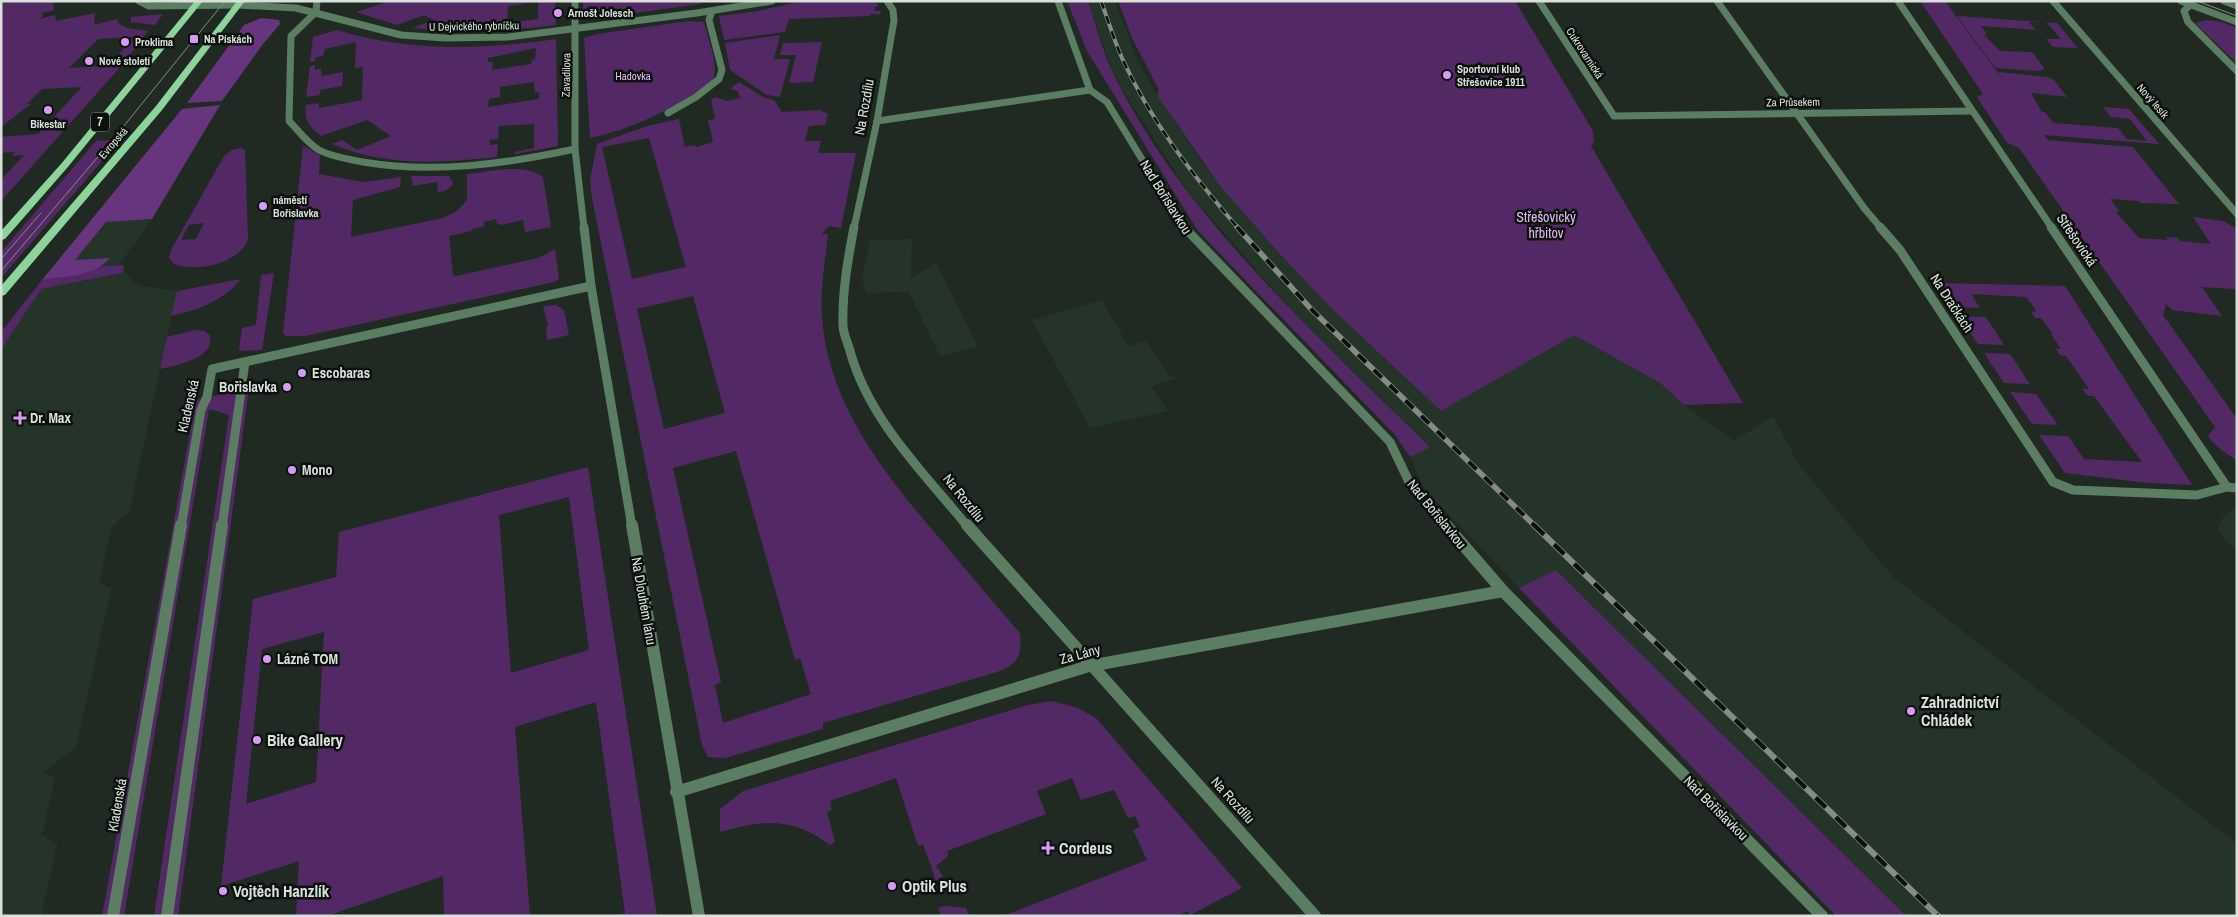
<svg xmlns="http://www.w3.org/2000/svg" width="2238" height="917" viewBox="0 0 2238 917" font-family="'Archivo Narrow',sans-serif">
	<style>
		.built { fill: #253428 }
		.green { fill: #532965; fill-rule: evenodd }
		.forest { fill: #67357d }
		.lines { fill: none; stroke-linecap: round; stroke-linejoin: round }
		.minor-far2 { stroke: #5b7d62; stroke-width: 7 }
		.minor-far1 { stroke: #5b7d62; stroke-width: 9 }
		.minor { stroke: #5b7d62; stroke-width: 12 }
		.tertiary { stroke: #5b7d62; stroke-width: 7 }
		.primary { fill: #8dd49c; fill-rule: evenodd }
		.tram { stroke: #848c85; stroke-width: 1 }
		.rail-far2-casing { stroke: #848c85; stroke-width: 4 }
		.rail-far1-casing { stroke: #848c85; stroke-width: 5.5 }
		.rail-casing { stroke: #848c85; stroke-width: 6 }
		.rail-far2 { stroke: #0d110d; stroke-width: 2.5; stroke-dasharray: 8; stroke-linecap: butt }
		.rail-far1 { stroke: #0d110d; stroke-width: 4; stroke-dasharray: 11; stroke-linecap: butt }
		.rail { stroke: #0d110d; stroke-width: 4.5; stroke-dasharray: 14; stroke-linecap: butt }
		.poi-dot { fill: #d99af7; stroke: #0d110d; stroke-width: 2 }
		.labels { text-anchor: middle; stroke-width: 5; stroke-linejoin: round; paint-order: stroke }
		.far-poi-label { font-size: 11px; font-weight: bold; fill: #d9e0da; stroke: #0d110d; text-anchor: start }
		.far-street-label { font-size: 11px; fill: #d9e0da; stroke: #0d110d }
		.far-park-label { font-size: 11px; fill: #e2b9f6; stroke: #0d110d }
		.shield { fill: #0d110d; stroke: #9ca29c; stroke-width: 1 }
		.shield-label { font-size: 12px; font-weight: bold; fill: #d9e0da }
		.street-label { font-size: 14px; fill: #d9e0da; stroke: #0d110d }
		.park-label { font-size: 14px; fill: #e2b9f6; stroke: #0d110d }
		.poi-label { font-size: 14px; font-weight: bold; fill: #d9e0da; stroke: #0d110d; text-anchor: start }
		.near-poi-label { font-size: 16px; font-weight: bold; fill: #d9e0da; stroke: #0d110d; text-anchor: start }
	</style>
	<rect width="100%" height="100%" fill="#202a22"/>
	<!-- built -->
	<g class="built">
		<polygon points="1088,1 1115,1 1138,62 1153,88 1196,154 1220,186 1327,304 1574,335 1660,383 1684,405 1734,441 1773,416 1799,465 1893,577 2237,844 2237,916 1904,916 1556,570 1519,588 1425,490 1410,457 1430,446 1295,314 1189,193 1124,92 1110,64"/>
		<polygon points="152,219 119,265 103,266 109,259 74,261 106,222"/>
		<polygon points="912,239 911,278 936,263 978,347 940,356 909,292 866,293 862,279 870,240"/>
		<polygon points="126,273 132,281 142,286 177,291 129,512 112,526 99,583 111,588 76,748 43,772 55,778 42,835 57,844 41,916 1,916 1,350 41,289"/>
		<polygon points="1102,300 1128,346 1146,341 1171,377 1175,376 1176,378 1151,386 1168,411 1090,428 1032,320"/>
		<polygon points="2237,507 2237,553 2219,532 2219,527 2223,517"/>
	</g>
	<!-- green -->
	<g class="green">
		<path d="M1,1H59L53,3L54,10L42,13L43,16L39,19L55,15L56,21L95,13L94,25L117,19L119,24L127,28L148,31L122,65L1,201V180L24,155L12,156L15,152L1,153V137L38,134L82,87L42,89L27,104H31L1,127ZM135,37L108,66L69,68L98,39Z"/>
		<path d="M391,1H555L556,25C508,31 460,33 412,28L434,20L424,15L397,25L356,12ZM538,2V19L507,23L508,6Z"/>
		<polygon points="583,1 701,1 701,4 591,19 590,11 583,10"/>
		<polygon points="803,1 875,1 879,6 874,7 875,11 880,11 881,14 871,14 870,16 789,19 785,32 724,40 719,16 758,11"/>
		<path d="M1067,1H1088C1095,22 1101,45 1110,66C1176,210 1318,336 1430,447L1410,457L1395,435L1198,231L1087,51Z"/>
		<polygon points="1118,1 1515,1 1593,131 1594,141 1591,146 1743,403 1684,405 1660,383 1574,335 1441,411 1327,304 1281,255 1220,186 1157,95 1159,90 1132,38"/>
		<path d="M1920,1H1945L2003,80L1998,72L2048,77L2054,80L2067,97L2031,93L2042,112H2045L2053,123L2118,128L2127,139L2147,141L2130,119L2111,117L2103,107L2129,109L2159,144L2044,135L2048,140L2133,147L2179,204L2140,203L2139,201L2110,199L2119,211L2116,212L2139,238L2168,240L2166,237L2178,238L2180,241L2211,244L2193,217L2223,221L2237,229V292L2234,289L2202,287L2222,316L2172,310L2166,304L2163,315L2237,419V460C2226,454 2214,445 2208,436L2215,427L2019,148L2007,143L1977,97L1983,94Z"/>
		<polygon points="163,14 155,25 131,22 131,17"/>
		<polygon points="1957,16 2057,23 2078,48 2053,47 2046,39 2061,39 2046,22 2029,22 2036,30 1981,26 1987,34 1984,35 2000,51 2032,52 2044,68 2043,70 2037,71 1995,68"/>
		<polygon points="2207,20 2222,22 2237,28 2237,63 2195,23"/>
		<path d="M689,21L704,22C707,35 718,65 714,76C713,81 707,85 704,88C668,111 632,129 590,138L584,38L597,34Z"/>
		<path d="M337,30C408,52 483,50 556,39L558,146L515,154V152L534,148V124L499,126L498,139L490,140V145L498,144L497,157C441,163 385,167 332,144L342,140L357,150L391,136L367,120L321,136C309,126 304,121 306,105L319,103V108L362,100L363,67L355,68L356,42L325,49L323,56L316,57L315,61L310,62L313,37ZM536,48L535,59L532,60L531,64L492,70L493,62H488V58ZM534,82L535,93L539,92V99L488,107L489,99L500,97V87Z"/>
		<polygon points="780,35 774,59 790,59 780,97 767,95 730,70 725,43"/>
		<polygon points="822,42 813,82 789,83 796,55 780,55 783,43"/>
		<polygon points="315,65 315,70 321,69 322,76 343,72 342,86 320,90 320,95 306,97 310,66"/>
		<path d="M739,82L765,98L774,100L782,112L820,110L828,114L825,125L809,126L805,141H821L818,153H856L841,228L829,226L822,234H828C825,261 820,289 822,317C828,405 886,476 941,540C967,571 993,602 1020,633C1022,655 1019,664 997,672L823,723V729L725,758L708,757L702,745L592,198L590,180L597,144L647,126L679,119L685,147L695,145L696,147L713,142L708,120L715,119L711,100L716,97L727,101L740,98L738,91L730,89ZM649,138L686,267L632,279L602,147ZM693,296L725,413L664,429L637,309ZM736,451L795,660L800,658L811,694L723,723L715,685L721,682L673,468Z"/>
		<polygon points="121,139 1,278 1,252 96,141"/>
		<path d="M303,146L320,155L319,174L363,182L401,177L400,187L353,200L351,237L443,218L457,211L467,200V174C490,172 524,162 543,177L551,227L525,232L523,220L501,225L497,223L496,219L484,222L485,226L472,229V231L449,236L453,275L456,276L538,258L555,249L559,279L554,282L305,336H286L283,333Z"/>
		<path d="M240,148L245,150L248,239C240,263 195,274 173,263L169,257L171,250L224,156L232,150ZM204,223L196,239L181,240L189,225Z"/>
		<polygon points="411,176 449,176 453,182 452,186 445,191 438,192 437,182 413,186"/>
		<polygon points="122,265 124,266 123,273 41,289 1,350 1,332 42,280 86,273 103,266"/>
		<polygon points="274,273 262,350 241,351 239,350 242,328 256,325 261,275"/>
		<path d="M241,279C223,301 198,310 171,316L177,291Z"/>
		<polygon points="1938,283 2065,286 2192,485 2148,483 2065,473 2039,435 2068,436 2084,459 2142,462 2094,396 2088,396 2082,389 2089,389 2066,356 2060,355 2056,349 2061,349 2051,334 2052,333 2041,318 2035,318 2031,312 2037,311 2026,297 1971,294 1980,308 1953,307"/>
		<polygon points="556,305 564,310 569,335 547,340 546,327 548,326 543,306"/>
		<polygon points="1959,316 1986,317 2004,345 1978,344"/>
		<path d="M195,330L204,331L210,335C216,359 175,365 160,369L167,337Z"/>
		<polygon points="1984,353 2010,354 2030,384 2004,383"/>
		<polygon points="249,388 178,916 154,916 229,415 209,409 124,916 102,916 196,400"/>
		<polygon points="2010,392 2036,394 2058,425 2032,424"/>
		<path d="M588,467L657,916H618L625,913L596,702L515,727L530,916H444L443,876L327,916H296L299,861L221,886L253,599L336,577L339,532ZM569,497L589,650L511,673L499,515ZM324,632L316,782L246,804L262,649Z"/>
		<polygon points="1556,570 1906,916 1836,916 1519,588"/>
		<path d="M1052,701L1078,708L1096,718L1242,888L1190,915L1187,911L1178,916H1003L1147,860L1133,830L1140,827L1135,816L1128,818L1114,790L1081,800L1072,778L1037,791L1046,814L947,851L948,856L936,866L943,876L936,881L923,844L918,846L896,778L830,801L832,810L827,812L835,842L830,845C791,816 763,820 720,832V809L743,791L1028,705Z"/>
		<polygon points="944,906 966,908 969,916 941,916 938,908"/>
	</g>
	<!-- forest -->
	<g class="forest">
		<polygon points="261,18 279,20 280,24 263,44 222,101 187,103 244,25"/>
		<path d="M220,105L152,219L106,222L75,260L110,258C95,277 64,276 42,280L182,109Z"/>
	</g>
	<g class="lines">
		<!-- minor-far2 -->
		<g class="minor-far2">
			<polyline points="575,1 575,149 584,228"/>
			<polyline points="1058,1 1090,90 1107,102 1184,228"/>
			<polyline points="1539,1 1614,116 1972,111"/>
			<polyline points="1717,1 1864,208 1881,228"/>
			<polyline points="1898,1 2052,228"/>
			<polyline points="2053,1 2237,214"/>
			<polyline points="239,5 296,8 401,35 445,38 508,37 697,13 772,1"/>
			<polyline points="2190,5 2184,11 2188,22 2237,71"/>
			<path d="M316,12L291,36L289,121C299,131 307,143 319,150C332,157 348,159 363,162C434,174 505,164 575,149"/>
			<polyline points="316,12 317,1"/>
			<polyline points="668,113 696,97 719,79 722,70 709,20 712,11"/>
			<polyline points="877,121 1090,90"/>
			<polyline points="854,228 877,121 894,20 893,10 887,1"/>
		</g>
		<!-- minor-far1 -->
		<g class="minor-far1">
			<polyline points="584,227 591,286 632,527"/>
			<path d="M854,227C848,259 842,292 843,325C843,334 848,343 850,351C869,420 924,473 968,527"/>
			<polyline points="1184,227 1390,442 1410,484 1447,527"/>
			<polyline points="1880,227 1900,250 2053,482 2073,490 2197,495 2227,487 2237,488"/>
			<polyline points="2051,227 2227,487"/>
			<polyline points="181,527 201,410 207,397 212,369 591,286"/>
			<polyline points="222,527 245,362"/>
		</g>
		<!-- minor -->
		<g class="minor">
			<polyline points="632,525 699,916"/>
			<polyline points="967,525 1315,916"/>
			<polyline points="1446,525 1503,591 1822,916"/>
			<polyline points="676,792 1089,666 1503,591"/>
			<polyline points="113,916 181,525"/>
			<polyline points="167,916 222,525"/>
		</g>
		<!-- tertiary -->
		<g class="tertiary">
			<polyline points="139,1 149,6 239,5"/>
			<polyline points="2181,1 2237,22"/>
			<polyline points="2224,1 2237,6"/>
		</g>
		<!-- primary -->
		<g class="primary">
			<polygon points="195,1 203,1 67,168 5,239 1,240 1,231 61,164"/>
			<polygon points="237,1 245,1 162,110 5,295 1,296 1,286 156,106"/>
		</g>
		<!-- tram -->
		<g class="tram">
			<polyline points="2197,1 2237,16"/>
			<polyline points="1,259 41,213"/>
			<polyline points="1,271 119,132 225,1"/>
		</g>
		<defs>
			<path id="rail-far2" d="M1101,1C1108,20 1114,40 1122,58C1150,120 1194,177 1238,228"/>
			<polyline id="rail-far1" points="1237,227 1311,309 1536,527"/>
			<polyline id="rail" points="1534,525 1938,916"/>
		</defs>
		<!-- rail-far2 casing -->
		<use href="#rail-far2" class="rail-far2-casing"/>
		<!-- rail-far1 casing -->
		<use href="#rail-far1" class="rail-far1-casing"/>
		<!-- rail casing -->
		<use href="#rail" class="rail-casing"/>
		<!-- rail-far2 -->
		<use href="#rail-far2" class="rail-far2"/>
		<!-- rail-far1 -->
		<use href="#rail-far1" class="rail-far1"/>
		<!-- rail -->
		<use href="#rail" class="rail"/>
	</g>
	<!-- markers -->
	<g class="poi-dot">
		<circle cx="558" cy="13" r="5"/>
		<rect x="189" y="34" width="10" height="10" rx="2.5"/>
		<circle cx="125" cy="42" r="5"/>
		<circle cx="89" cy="61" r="5"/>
		<circle cx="1447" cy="75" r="5"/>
		<circle cx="48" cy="110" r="5"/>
		<circle cx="263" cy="206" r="5"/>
		<circle cx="302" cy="373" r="5"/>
		<circle cx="287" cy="387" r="5"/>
		<path d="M17.5 410.5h5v5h5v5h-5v5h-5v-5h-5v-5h5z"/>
		<circle cx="292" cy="470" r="5"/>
		<circle cx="267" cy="659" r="5"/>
		<circle cx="1911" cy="711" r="5"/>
		<circle cx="257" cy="740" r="5"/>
		<path d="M1045.5 840.5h5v5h5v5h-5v5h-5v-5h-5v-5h5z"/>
		<circle cx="892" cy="886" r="5"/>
		<circle cx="223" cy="891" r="5"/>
	</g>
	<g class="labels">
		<!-- far-poi labels -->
		<g class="far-poi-label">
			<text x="568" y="17">Arnošt Jolesch</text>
			<text x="204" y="43">Na Pískách</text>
			<text x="135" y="46">Proklima</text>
			<text x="99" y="65">Nové století</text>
			<text x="1457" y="73">Sportovní klub<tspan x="1457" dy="13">Střešovice 1911</tspan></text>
			<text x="48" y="128" text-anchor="middle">Bikestar</text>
			<text x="273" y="204">náměstí<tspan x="273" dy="13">Bořislavka</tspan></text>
		</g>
		<!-- far-street labels -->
		<g class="far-street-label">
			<text transform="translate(474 26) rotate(-1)" y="4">U Dejvického rybníčku</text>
			<text transform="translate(1585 53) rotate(57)" y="4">Cukrovarnická</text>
			<text transform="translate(566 75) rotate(-89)" y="4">Zavadilova</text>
			<text transform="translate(2153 101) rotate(49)" y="4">Nový lesík</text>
			<text transform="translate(1793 102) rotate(-1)" y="4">Za Průsekem</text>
			<text transform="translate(113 143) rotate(-49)" y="4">Evropská</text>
		</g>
		<!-- far-park labels -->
		<g class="far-park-label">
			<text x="633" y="80">Hadovka</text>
		</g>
		<!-- shield labels -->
		<rect class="shield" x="91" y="112.5" width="18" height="19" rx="4"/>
		<g class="shield-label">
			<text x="100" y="126">7</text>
		</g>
		<!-- street labels -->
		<g class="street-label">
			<text transform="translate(864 107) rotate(-80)" y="5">Na Rozdílu</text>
			<text transform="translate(1166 197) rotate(58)" y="5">Nad Bořislavkou</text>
			<text transform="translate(2077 240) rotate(56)" y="5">Střešovická</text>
			<text transform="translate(1952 303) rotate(57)" y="5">Na Dračkách</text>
			<text transform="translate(188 406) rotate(-77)" y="5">Kladenská</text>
			<text transform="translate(964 498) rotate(51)" y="5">Na Rozdílu</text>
			<text transform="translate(1437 514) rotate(51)" y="5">Nad Bořislavkou</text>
			<text transform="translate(644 601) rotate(80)" y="5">Na Dlouhém lánu</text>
			<text transform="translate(1080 654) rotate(-15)" y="5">Za Lány</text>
			<text transform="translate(1233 800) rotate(48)" y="5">Na Rozdílu</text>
			<text transform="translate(117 805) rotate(-80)" y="5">Kladenská</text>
			<text transform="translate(1716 808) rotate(45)" y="5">Nad Bořislavkou</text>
		</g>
		<!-- park labels -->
		<g class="park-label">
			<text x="1546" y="222">Střešovický<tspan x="1546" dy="16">hřbitov</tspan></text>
		</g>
		<!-- poi labels -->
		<g class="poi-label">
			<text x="312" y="378">Escobaras</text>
			<text x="277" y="392" text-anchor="end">Bořislavka</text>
			<text x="30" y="423">Dr. Max</text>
			<text x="302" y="475">Mono</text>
			<text x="277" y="664">Lázně TOM</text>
		</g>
		<!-- near-poi labels -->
		<g class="near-poi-label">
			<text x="1921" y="708">Zahradnictví<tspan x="1921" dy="18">Chládek</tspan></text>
			<text x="267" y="746">Bike Gallery</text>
			<text x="1059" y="854">Cordeus</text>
			<text x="902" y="892">Optik Plus</text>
			<text x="233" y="897">Vojtěch Hanzlík</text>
		</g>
	</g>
	<!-- border -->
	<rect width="2238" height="917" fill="none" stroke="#d9e0da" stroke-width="5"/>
</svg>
